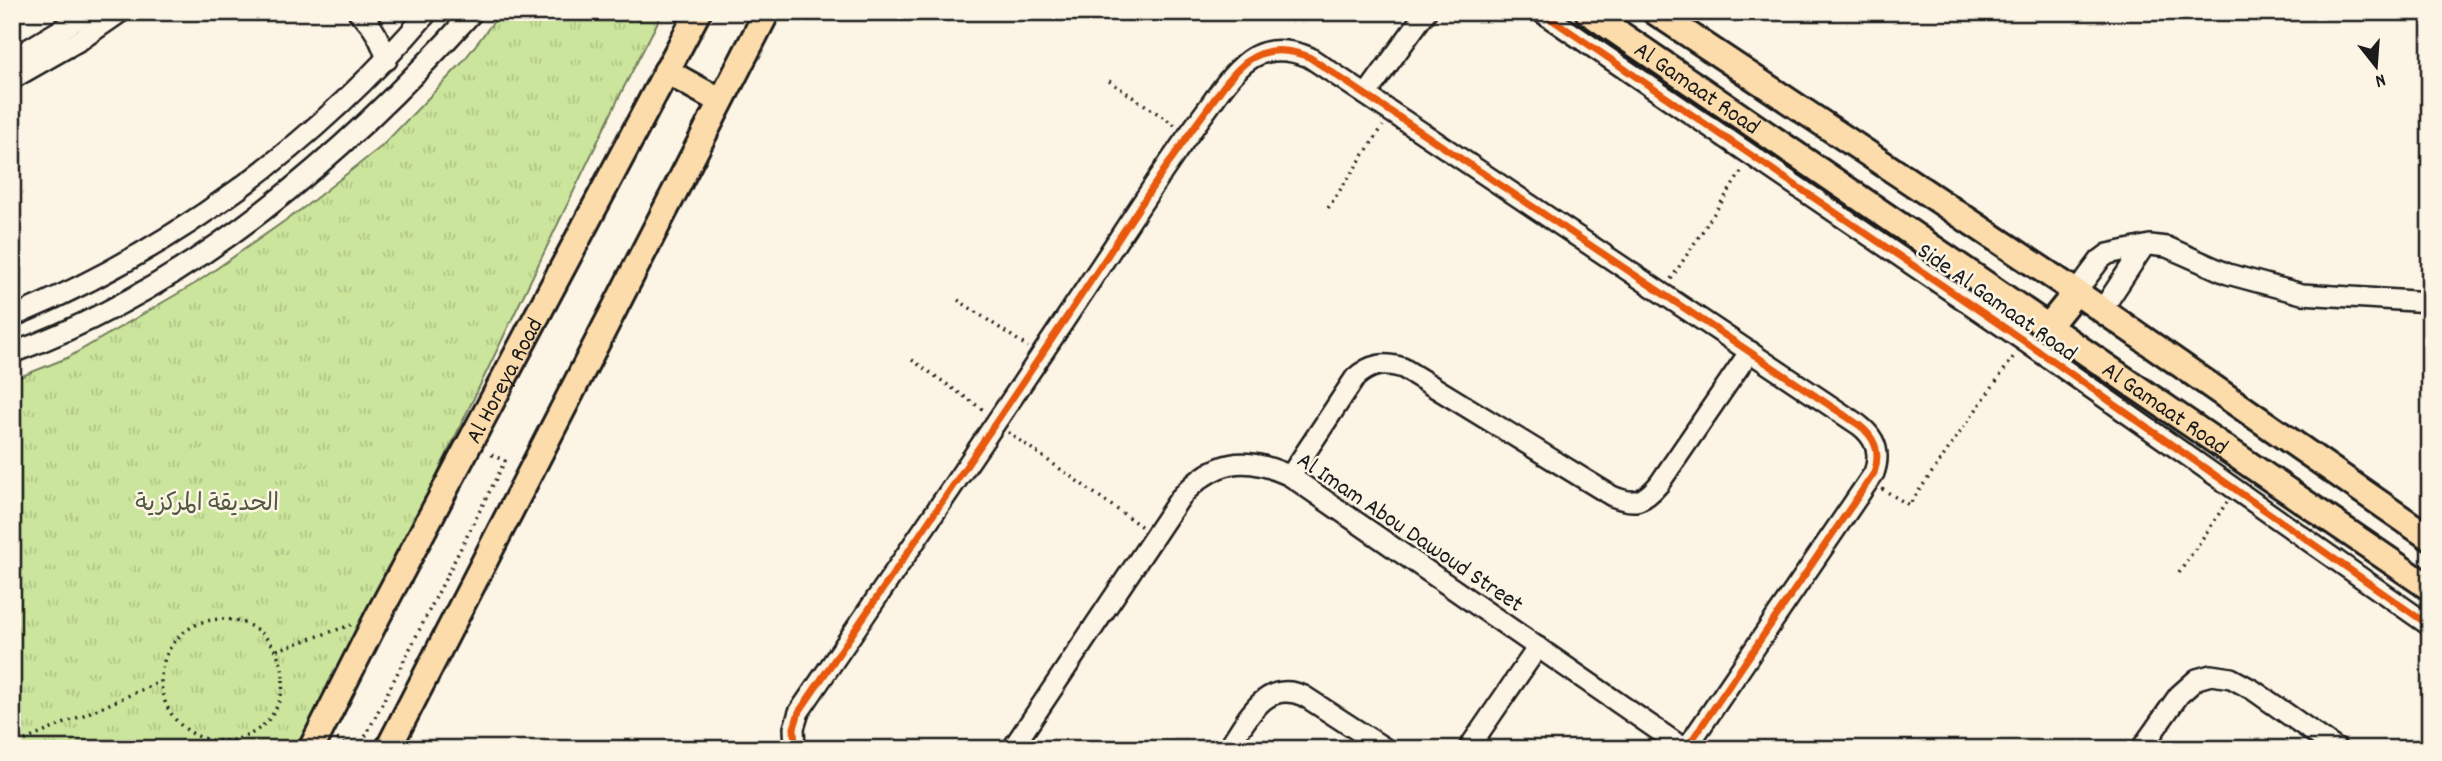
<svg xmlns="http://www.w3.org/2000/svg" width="2442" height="761" viewBox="0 0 2442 761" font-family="Dekko,'Playpen Sans Arabic',sans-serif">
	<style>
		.park { fill: url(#park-tufts); stroke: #74805c; stroke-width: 2 }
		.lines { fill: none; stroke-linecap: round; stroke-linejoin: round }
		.minor-casing { stroke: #1c1c1c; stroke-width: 24 }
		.major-casing { stroke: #1c1c1c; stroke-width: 30 }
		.path { stroke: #1c1c1c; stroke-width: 3.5; stroke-dasharray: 2 5; stroke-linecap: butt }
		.minor { stroke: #fcf5e5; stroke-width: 19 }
		.major { stroke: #fddcac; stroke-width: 24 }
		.cycleway-casing { stroke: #fcf5e5; stroke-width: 11 }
		.cycleway { stroke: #e8590c; stroke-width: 7 }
		.labels { text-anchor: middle; stroke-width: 5; stroke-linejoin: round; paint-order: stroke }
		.street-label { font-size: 24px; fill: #1c1c1c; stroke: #fcf5e5 }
		.park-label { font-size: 24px; fill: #515842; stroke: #fcf5e5 }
	</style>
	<defs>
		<pattern id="park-tufts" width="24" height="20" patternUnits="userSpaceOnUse" patternTransform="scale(1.75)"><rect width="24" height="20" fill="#cbe59c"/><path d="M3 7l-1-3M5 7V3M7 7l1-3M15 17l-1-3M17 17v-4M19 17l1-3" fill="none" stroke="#aec486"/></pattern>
	</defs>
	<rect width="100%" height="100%" fill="#fcf5e5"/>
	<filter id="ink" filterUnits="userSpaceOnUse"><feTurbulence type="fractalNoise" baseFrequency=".0143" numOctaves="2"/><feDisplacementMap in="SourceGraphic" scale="14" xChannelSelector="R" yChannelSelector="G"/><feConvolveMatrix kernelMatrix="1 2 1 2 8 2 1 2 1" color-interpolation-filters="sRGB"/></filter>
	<g filter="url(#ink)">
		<!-- park -->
		<polygon class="park" points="501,12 663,12 623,89 333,690 303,749 12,749 12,380 67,358 196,283 306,206 382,146 461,64"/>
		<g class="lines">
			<defs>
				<g id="minor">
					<path d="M358,12C374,26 381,41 387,60"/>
					<polyline points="1541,12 2024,341 2430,626"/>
					<polyline points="12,59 90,12"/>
					<polyline points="12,79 82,39 121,12"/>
					<polyline points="1366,95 1426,12"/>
					<polyline points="2076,292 2100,260 2108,254 2150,245 2167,247 2228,274 2302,294 2430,302"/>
					<polyline points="2102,310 2143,248"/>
					<path d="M12,317C173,250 315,145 428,12"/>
					<path d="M12,353C193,287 346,154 473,12"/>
					<path d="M1290,476L1355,378C1370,364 1384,362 1403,368L1612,496C1634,505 1643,503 1659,484L1750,351"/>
					<path d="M795,749L794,728L799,712C899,565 1000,418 1098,270C1133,217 1167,163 1205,112C1217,96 1228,77 1245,63C1264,47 1286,48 1309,57L1859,425C1876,438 1881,453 1874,473L1686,749"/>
					<path d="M1012,749L1180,498C1214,460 1244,454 1290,476L1685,749"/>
					<path d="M1227,749C1247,721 1264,678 1304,696L1386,749"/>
					<polyline points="1468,749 1538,647"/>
					<polyline points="2141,749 2179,695 2197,679 2211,675 2231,678 2253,690 2337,749"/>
				</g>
				<g id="major">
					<path id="s1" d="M1588,12L2430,588"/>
					<polyline points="1655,12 2076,292 2430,538"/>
					<polyline points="666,71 720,101"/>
					<polyline points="2047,328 2076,292"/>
					<path id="s2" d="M311,749L378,616L698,12"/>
					<polyline points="388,749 767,12"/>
				</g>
			</defs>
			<!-- minor casing -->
			<use href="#minor" class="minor-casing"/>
			<!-- major casing -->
			<use href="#major" class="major-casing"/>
			<!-- path -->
			<g class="path">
				<polyline points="1109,81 1175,125"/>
				<polyline points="1328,208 1383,126"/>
				<polyline points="1671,279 1742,171"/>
				<polyline points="958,300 1028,347"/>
				<polyline points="912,360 985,411"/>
				<polyline points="1008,432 1142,527"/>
				<polyline points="1882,489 1909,505 2014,356"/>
				<polyline points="2179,573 2227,502"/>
				<circle cx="222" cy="680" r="61"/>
				<polyline points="277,650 351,625"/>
				<polyline points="337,739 353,749"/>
				<polyline points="12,746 160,682"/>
				<polyline points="359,749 505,461 488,453"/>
				<polyline points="2417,749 2430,730"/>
			</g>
			<!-- minor -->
			<use href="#minor" class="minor"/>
			<!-- major -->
			<use href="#major" class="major"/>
			<defs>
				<g id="cycleway">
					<polyline points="1541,12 2024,341 2430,626"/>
					<path d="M795,749L794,728L799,712C899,565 1000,418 1098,270C1133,217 1167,163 1205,112C1217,96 1228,77 1245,63C1264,47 1286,48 1309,57L1859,425C1876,438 1881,453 1874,473L1686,749"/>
				</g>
			</defs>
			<!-- cycleway casing -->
			<use href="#cycleway" class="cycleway-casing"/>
			<!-- cycleway -->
			<use href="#cycleway" class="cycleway"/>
		</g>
	</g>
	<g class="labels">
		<!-- street labels -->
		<g class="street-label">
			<text dy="8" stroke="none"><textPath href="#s1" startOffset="133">Al Gamaat Road</textPath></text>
			<text transform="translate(1998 301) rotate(35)" y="8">Side Al Gamaat Road</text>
			<text dy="8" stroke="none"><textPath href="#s2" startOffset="416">Al Horeya Road</textPath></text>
			<text dy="8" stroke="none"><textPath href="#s1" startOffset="700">Al Gamaat Road</textPath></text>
			<text transform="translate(1411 531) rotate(34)" y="8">Al Imam Abou Dawoud Street</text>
		</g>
		<!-- park labels -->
		<g class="park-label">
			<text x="207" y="510">الحديقة المركزية</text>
		</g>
	</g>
	<!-- margin -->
	<rect width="2442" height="761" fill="none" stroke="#fcf5e5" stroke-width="42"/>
	<rect x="21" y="21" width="2400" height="719" fill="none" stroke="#1c1c1c" stroke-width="2.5" filter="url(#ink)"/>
	<!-- north arrow -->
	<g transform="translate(2376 66) rotate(163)" stroke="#fcf5e5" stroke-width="5" paint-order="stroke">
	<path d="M0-5L12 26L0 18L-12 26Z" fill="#1c1c1c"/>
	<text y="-10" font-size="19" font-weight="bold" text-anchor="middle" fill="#1c1c1c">N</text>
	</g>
</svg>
